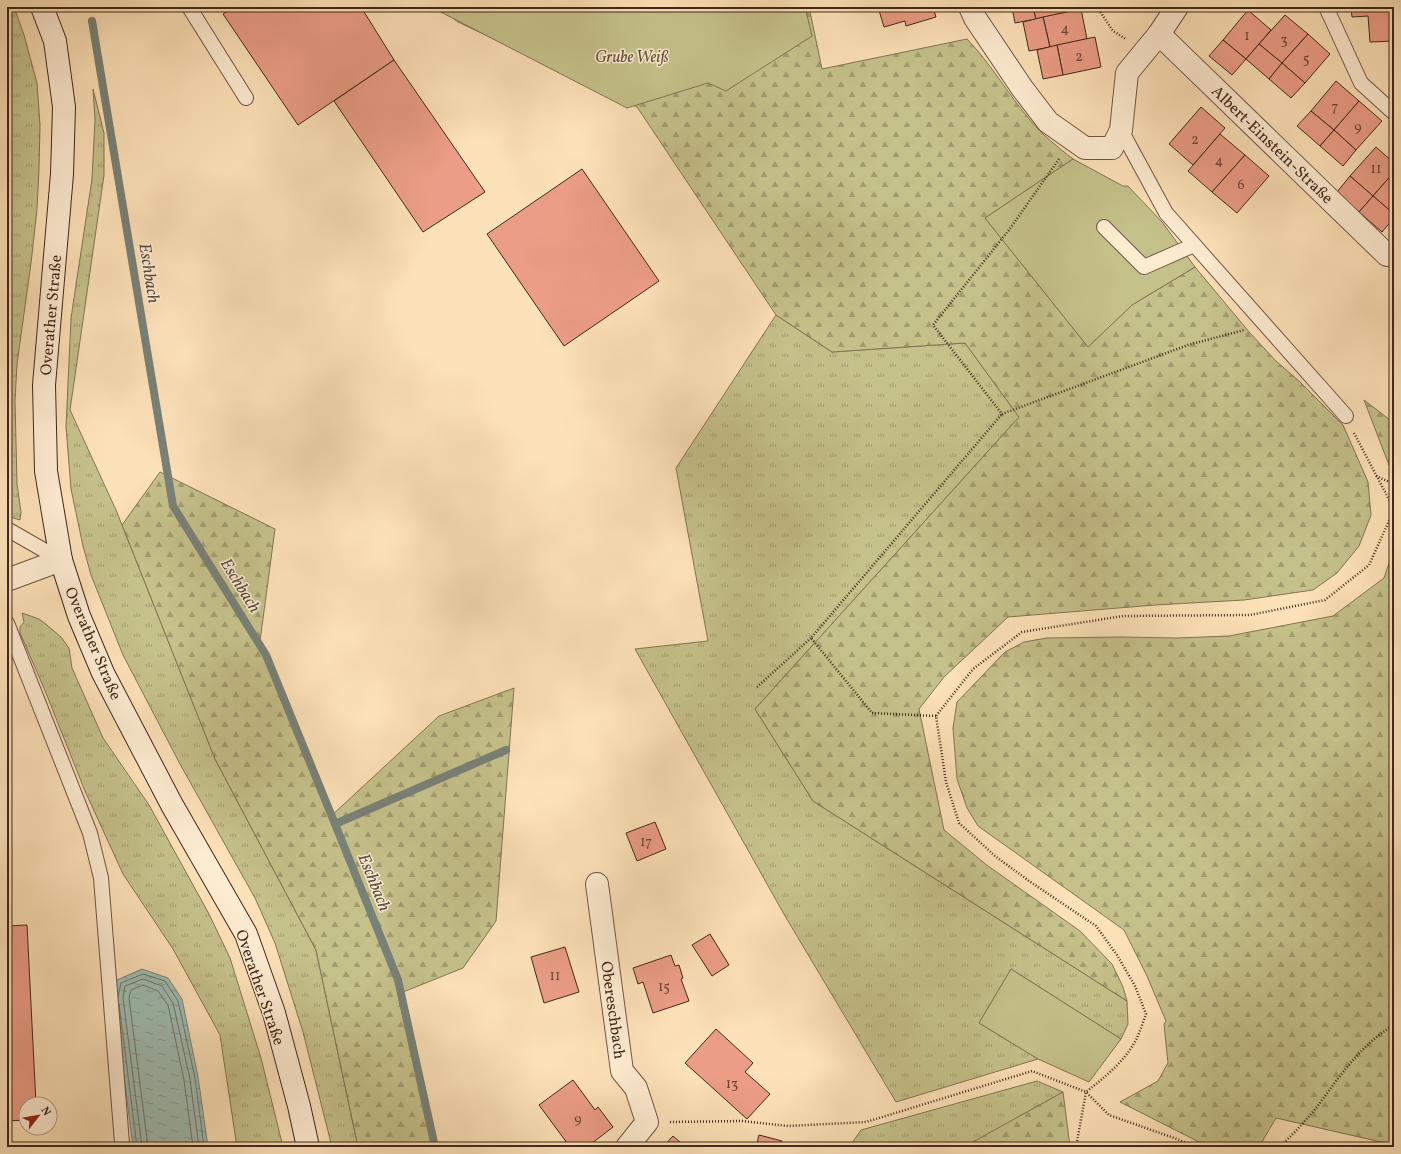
<svg xmlns="http://www.w3.org/2000/svg" width="1401" height="1154" viewBox="0 0 1401 1154" font-family="Vollkorn,serif">
	<style>
		.grass { fill: url(#grass-tufts); stroke: #827454 }
		.forest { fill: url(#forest-firs); stroke: #827454 }
		.park { fill: #c5c18b; stroke: #827454 }
		.water { fill: url(#water-ripples); stroke: #798177 }
		.lines { fill: none; stroke-linecap: round; stroke-linejoin: round }
		.shore { stroke: #707268; stroke-width: 1 }
		.stream { stroke: #798177; stroke-width: 8 }
		.building { fill: #ec9d87; stroke: #40281c }
		.lane-casing { stroke: #6f5643; stroke-width: 16 }
		.street-casing { stroke: #6f5643; stroke-width: 24 }
		.secondary-casing { stroke: #40281c; stroke-width: 24 }
		.path { stroke: #40281c; stroke-width: 2.5; stroke-dasharray: 1 2; stroke-linecap: butt }
		.lane { stroke: #feecd1; stroke-width: 14 }
		.street { stroke: #feecd1; stroke-width: 22 }
		.secondary { stroke: #feecd1; stroke-width: 22 }
		.labels { text-anchor: middle; stroke-width: 3; stroke-linejoin: round; paint-order: stroke }
		.number-label { font-size: 14px; fill: #6b4537 }
		.park-label { font-size: 16px; font-style: italic; fill: #614e38; stroke: #feecd1 }
		.street-label { font-size: 16px; fill: #40281c; stroke: #feecd1 }
		.water-label { font-size: 17px; font-style: italic; fill: #584d42; stroke: #feecd1 }
	</style>
	<defs>
		<pattern id="grass-tufts" width="24" height="20" patternUnits="userSpaceOnUse"><rect width="24" height="20" fill="#c5c18b"/><path d="M3 7l-1-3M5 7V3M7 7l1-3M15 17l-1-3M17 17v-4M19 17l1-3" fill="none" stroke="#a19d71"/></pattern>
		<pattern id="forest-firs" width="22" height="20" patternUnits="userSpaceOnUse"><rect width="22" height="20" fill="#c5c18b"/><path d="M5 1l3.5 6h-7zM16 11l3.5 6h-7z" fill="#a19d71"/></pattern>
		<pattern id="water-ripples" width="26" height="14" patternUnits="userSpaceOnUse"><rect width="26" height="14" fill="#9fbdb3"/><path d="M2 4q2-2 4 0t4 0M15 11q2-2 4 0t4 0" fill="none" stroke="#839a91"/></pattern>
	</defs>
	<rect width="100%" height="100%" fill="#fde1b8"/>
	<filter id="stains"><feTurbulence type="fractalNoise" baseFrequency=".005" numOctaves="4"/><feColorMatrix values="0 0 0 0 .2 0 0 0 0 .09 0 0 0 0 .02 0 0 0 .5 -.17"/></filter>
	<radialGradient id="worn" r=".72"><stop offset=".6" stop-color="#630" stop-opacity="0"/><stop offset="1" stop-color="#630" stop-opacity=".3"/></radialGradient>
	<!-- grass -->
	<g class="grass">
		<polygon points="7,7 14,7 24,35 37,83 40,125 39,169 37,209 31,263 17,364 15,401 17,484 21,512 20,520 7,516"/>
		<polygon points="93,89 104,133 104,175 70,410 116,510 215,759 316,950 358,1147 332,1147 303,1032 275,943 255,898 180,764 123,655 91,575 83,546 71,489 66,427 71,318 92,179 95,120"/>
		<polygon points="776,315 832,352 965,343 1019,417 755,709 813,801 1127,1001 1128,1024 1121,1039 1011,969 979,1023 1038,1059 896,1102 785,916 635,649 708,641 676,468"/>
		<polygon points="22,613 39,619 47,625 61,637 69,648 72,668 103,738 149,805 209,914 230,958 261,1058 283,1147 237,1147 220,1035 173,949 123,874 85,791 44,688 20,633 20,627 24,622"/>
		<polygon points="1037,1081 1063,1092 966,1147 849,1147 861,1130"/>
	</g>
	<!-- forest -->
	<g class="forest">
		<path d="M439,7H809L822,69L967,39C991,64 1008,94 1030,120C1042,135 1058,147 1073,159L985,218L1088,347L1132,305L1195,267L1250,333L1276,361L1300,382L1343,425L1368,482L1371,515L1359,546L1337,573L1313,590L1244,600L1155,605L1008,617L944,677L919,709L944,830L988,866L1080,931L1112,964L1123,987L1127,1001L813,801L755,709L1019,417L965,343L832,352L776,315L637,107L458,22Z"/>
		<polygon points="1364,400 1394,423 1394,478"/>
		<polygon points="160,472 275,529 260,641 330,817 439,716 514,688 496,921 463,968 398,994 433,1147 358,1147 316,950 215,759 122,525"/>
		<polygon points="1394,548 1394,1145 1276,1118 1259,1147 1199,1142 1120,1102 1158,1081 1168,1063 1164,1024 1166,1021 1147,976 1124,930 978,826 967,808 957,779 953,728 957,702 1005,652 1024,642 1047,638 1121,637 1177,638 1229,636 1333,616 1384,578"/>
		<polygon points="1063,1092 1070,1147 966,1147 971,1143"/>
	</g>
	<!-- park -->
	<g class="park">
		<polygon points="431,7 805,7 812,36 726,91 708,83 627,108"/>
		<polygon points="1073,159 1123,186 1128,186 1162,222 1195,267 1132,305 1088,347 985,218"/>
		<polygon points="1011,969 1121,1039 1089,1082 1038,1059 979,1023"/>
	</g>
	<!-- water -->
	<polygon class="water" points="142,969 168,978 182,999 198,1077 208,1147 133,1147 114,998 117,980"/>
	<g class="lines">
		<!-- shore -->
		<g class="shore">
			<polyline points="118,997 121,983 143,974 165,981 178,1001 195,1078 204,1147"/>
			<polyline points="119,1004 137,1147"/>
			<polyline points="142,1147 123,998 125,986 143,979 162,986 173,1003 190,1079 199,1147"/>
			<polyline points="148,1147 129,998 131,990 143,985 158,991 168,1005 184,1080 193,1147"/>
		</g>
		<!-- stream -->
		<g class="stream">
			<polyline points="92,21 173,506 266,655 335,824 398,980 435,1147"/>
			<polyline points="335,824 506,750"/>
		</g>
	</g>
	<!-- building -->
	<g class="building">
		<polygon points="234,7 361,7 394,60 298,125 223,14"/>
		<polygon points="878,7 933,7 936,17 906,26 905,21 884,27"/>
		<polygon points="1012,7 1033,7 1036,19 1015,23"/>
		<polygon points="1033,7 1073,7 1074,11 1036,19"/>
		<polygon points="1351,7 1394,7 1394,41 1370,42 1368,16 1352,17"/>
		<polygon points="1081,9 1087,39 1050,47 1043,17"/>
		<polygon points="1248,10 1271,30 1246,59 1223,40"/>
		<polygon points="1285,15 1308,34 1282,63 1259,44"/>
		<polygon points="1043,17 1050,47 1029,51 1023,22"/>
		<polygon points="1308,34 1330,54 1305,83 1282,63"/>
		<polygon points="1095,37 1101,67 1063,75 1057,45"/>
		<polygon points="1223,40 1246,59 1232,75 1209,56"/>
		<polygon points="1259,44 1282,63 1269,79 1246,59"/>
		<polygon points="1057,45 1063,75 1043,79 1037,50"/>
		<polygon points="394,60 485,192 423,232 334,101"/>
		<polygon points="1282,63 1305,83 1291,98 1269,79"/>
		<polygon points="1336,81 1359,101 1334,130 1311,111"/>
		<polygon points="1359,101 1382,121 1356,150 1334,130"/>
		<polygon points="1201,107 1225,128 1193,165 1169,144"/>
		<polygon points="1311,111 1334,130 1320,146 1297,126"/>
		<polygon points="1334,130 1356,150 1343,166 1320,146"/>
		<polygon points="1220,134 1245,155 1212,192 1188,171"/>
		<polygon points="1376,147 1394,163 1394,172 1373,196 1350,176"/>
		<polygon points="1245,155 1269,176 1237,213 1212,192"/>
		<polygon points="582,169 659,281 564,346 487,234"/>
		<polygon points="1394,172 1394,214 1373,196"/>
		<polygon points="1350,176 1373,196 1359,212 1337,192"/>
		<polygon points="1373,196 1394,214 1394,218 1382,232 1359,212"/>
		<polygon points="655,822 666,849 637,861 626,833"/>
		<polygon points="27,925 36,1104 26,1104 26,1120 7,1121 7,926"/>
		<polygon points="710,934 729,965 712,976 692,945"/>
		<polygon points="565,947 579,992 544,1003 531,957"/>
		<polygon points="671,955 675,966 679,965 683,978 681,979 689,1001 653,1013 643,982 638,984 633,968"/>
		<polygon points="716,1029 753,1063 745,1072 770,1094 747,1119 685,1063"/>
		<polygon points="573,1080 595,1110 598,1107 613,1127 587,1147 570,1147 539,1105"/>
		<polygon points="759,1135 782,1141 780,1147 756,1147"/>
		<polygon points="673,1136 686,1147 663,1147"/>
	</g>
	<g class="lines">
		<defs>
			<g id="lane">
				<polyline points="189,7 246,98"/>
				<polyline points="1326,7 1361,83 1394,113"/>
				<polyline points="1121,130 1166,213 1346,416"/>
				<polyline points="1104,227 1144,267 1194,245"/>
				<polyline points="7,529 61,560"/>
				<polyline points="7,623 90,833 101,878 122,1143 121,1147"/>
			</g>
			<g id="street">
				<polyline points="970,7 975,18 1022,88 1048,122 1085,148 1112,148 1121,130 1127,73 1159,34 1177,7"/>
				<polyline points="1159,34 1387,255"/>
				<polyline points="7,580 61,560"/>
				<polyline points="597,884 622,1071 636,1088 647,1122 627,1147"/>
			</g>
			<polyline id="secondary" points="42,7 55,41 64,107 62,174 44,385 46,471 61,560 79,616 103,673 172,805 246,934 274,1013 299,1106 308,1147"/>
		</defs>
		<!-- lane casing -->
		<use href="#lane" class="lane-casing"/>
		<!-- street casing -->
		<use href="#street" class="street-casing"/>
		<!-- secondary casing -->
		<use href="#secondary" class="secondary-casing"/>
		<!-- path -->
		<g class="path">
			<polyline points="1097,7 1113,31 1126,39"/>
			<polyline points="1059,159 1009,230 933,325 1002,414 1188,345 1244,330"/>
			<polyline points="1354,433 1394,509"/>
			<polyline points="1376,476 1394,484"/>
			<polyline points="757,687 811,638"/>
			<polyline points="936,716 872,713 811,638 1002,414"/>
			<polyline points="670,1122 742,1121 788,1126 866,1122 1032,1071 1086,1092 1109,1115 1177,1139 1194,1147"/>
			<path d="M1076,1147L1086,1092C1105,1077 1124,1062 1136,1040C1140,1032 1143,1022 1146,1014L1135,986L1117,955L1096,926L1029,881L995,856L959,823L946,782L936,716L973,669L1022,632L1123,616L1250,615L1325,600L1369,565L1394,510"/>
			<path d="M1279,1147C1293,1135 1305,1121 1317,1107C1339,1077 1361,1044 1394,1025"/>
		</g>
		<!-- lane -->
		<use href="#lane" class="lane"/>
		<!-- street -->
		<use href="#street" class="street"/>
		<!-- secondary -->
		<use href="#secondary" class="secondary"/>
	</g>
	<g class="labels">
		<!-- number labels -->
		<g class="number-label">
			<text x="1065" y="33">4</text>
			<text x="1247" y="40">1</text>
			<text x="1284" y="44">3</text>
			<text x="1079" y="61">2</text>
			<text x="1306" y="63">5</text>
			<text x="1335" y="111">7</text>
			<text x="1358" y="131">9</text>
			<text x="1195" y="144">2</text>
			<text x="1219" y="165">4</text>
			<text x="1376" y="173">11</text>
			<text x="1241" y="189">6</text>
			<text x="646" y="846">17</text>
			<text x="555" y="980">11</text>
			<text x="664" y="991">15</text>
			<text x="732" y="1088">13</text>
			<text x="578" y="1123">9</text>
		</g>
		<!-- park labels -->
		<g class="park-label">
			<text x="632" y="62">Grube Weiß</text>
		</g>
		<!-- street labels -->
		<g class="street-label">
			<text transform="translate(1273 144) rotate(44)" y="6">Albert-Einstein-Straße</text>
			<text transform="translate(50 315) rotate(-85)" y="6">Overather Straße</text>
			<text transform="translate(94 643) rotate(67)" y="6">Overather Straße</text>
			<text transform="translate(261 987) rotate(71)" y="6">Overather Straße</text>
			<text transform="translate(614 1010) rotate(82)" y="6">Obereschbach</text>
		</g>
		<!-- water labels -->
		<g class="water-label">
			<text transform="translate(150 273) rotate(81)" y="6">Eschbach</text>
			<text transform="translate(241 585) rotate(58)" y="6">Eschbach</text>
			<text transform="translate(375 882) rotate(68)" y="6">Eschbach</text>
		</g>
	</g>
	<!-- margin -->
	<rect width="1401" height="1154" fill="none" stroke="#fde1b8" stroke-width="24"/>
	<rect x="8" y="8" width="1385" height="1138" fill="none" stroke="#40281c" stroke-width="2"/>
	<rect x="12" y="12" width="1377" height="1130" fill="none" stroke="#40281c"/>
	<!-- north arrow -->
	<g transform="translate(38 1116) rotate(59)"><circle r="19" fill="#feecd1" stroke="#b29e89"/>
	<path d="M0-3L7 15L0 10L-7 15Z" fill="#8f2418"/>
	<text y="-6" font-size="11" font-weight="bold" text-anchor="middle" fill="#40281c">N</text>
	</g>
	<rect width="100%" height="100%" filter="url(#stains)"/>
	<rect width="100%" height="100%" fill="url(#worn)"/>
</svg>
